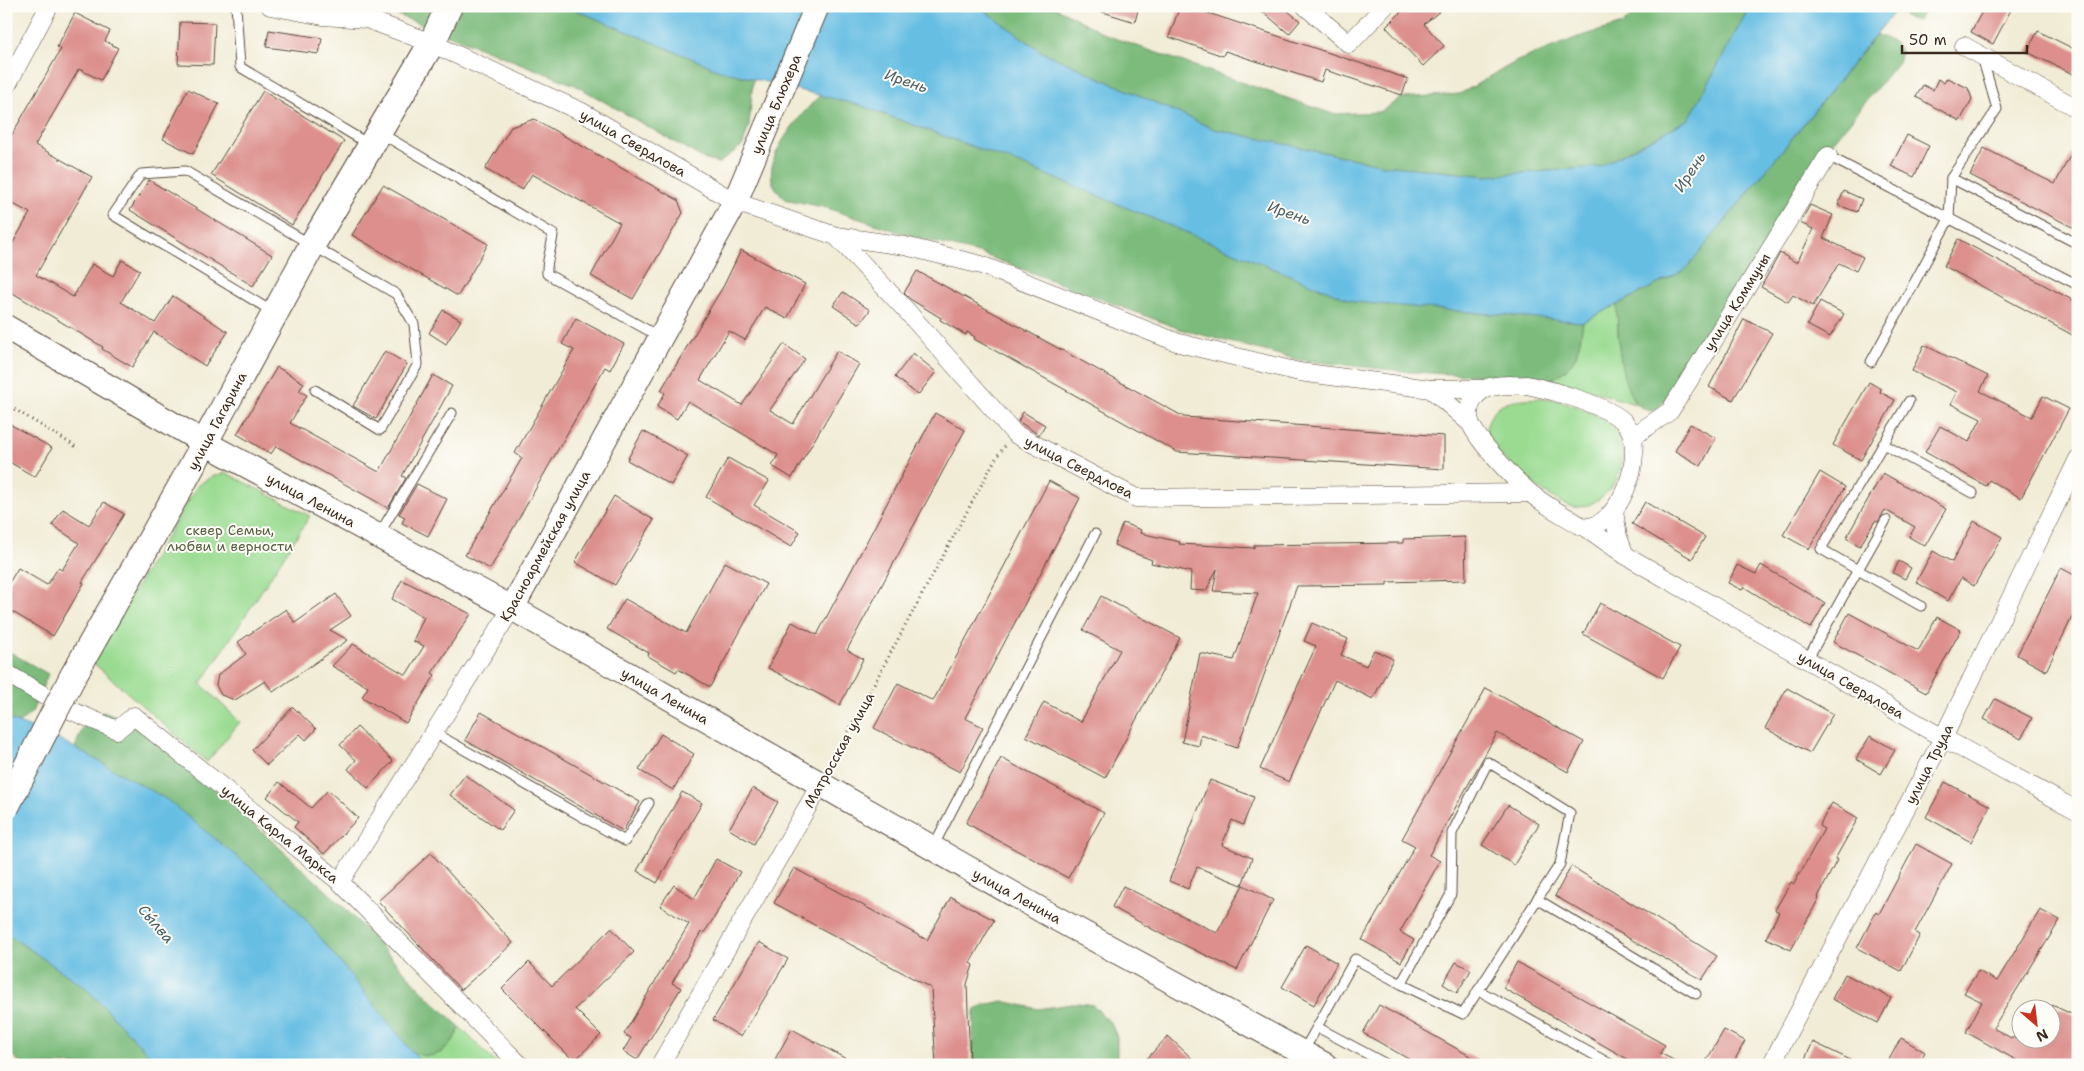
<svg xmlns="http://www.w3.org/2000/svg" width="2084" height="1071" viewBox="0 0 2084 1071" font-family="'Shantell Sans',sans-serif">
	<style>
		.green { fill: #9adb91; stroke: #6a8258 }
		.forest { fill: #7bbb7b; stroke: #5b724c }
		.water { fill: #66bee3; stroke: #507480 }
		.building { fill: #dc8f8c }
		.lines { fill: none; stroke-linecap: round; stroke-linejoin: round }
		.lane-casing { stroke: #56473a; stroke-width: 11 }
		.street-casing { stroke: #56473a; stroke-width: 19 }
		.secondary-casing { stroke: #56473a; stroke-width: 26 }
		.primary-casing { stroke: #56473a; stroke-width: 28 }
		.path { stroke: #56473a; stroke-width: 3; stroke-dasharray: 1 4; stroke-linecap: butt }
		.lane { stroke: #fff; stroke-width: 9 }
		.street { stroke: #fff; stroke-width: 18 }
		.secondary { stroke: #fff; stroke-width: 24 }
		.primary { stroke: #fff; stroke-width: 26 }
		.primary-bridge-casing { stroke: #56473a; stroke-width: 28; stroke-linecap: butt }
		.primary-bridge { stroke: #fff; stroke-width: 26 }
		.labels { text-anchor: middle; stroke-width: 4; stroke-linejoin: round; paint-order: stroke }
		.street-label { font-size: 14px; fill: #3b2a1e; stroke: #fdfcf7 }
		.park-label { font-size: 14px; fill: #585f40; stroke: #fdfcf7 }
		.water-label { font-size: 15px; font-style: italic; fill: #4a5e63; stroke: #fdfcf7 }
	</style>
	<rect width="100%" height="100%" fill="#fdfcf7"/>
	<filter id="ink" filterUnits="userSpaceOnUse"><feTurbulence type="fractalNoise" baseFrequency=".02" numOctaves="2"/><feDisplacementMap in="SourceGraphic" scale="10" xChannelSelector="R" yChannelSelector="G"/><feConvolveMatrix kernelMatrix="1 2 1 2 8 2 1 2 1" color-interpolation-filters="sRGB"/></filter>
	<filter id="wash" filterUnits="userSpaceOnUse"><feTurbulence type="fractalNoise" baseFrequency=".0096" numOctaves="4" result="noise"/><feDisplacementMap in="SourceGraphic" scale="20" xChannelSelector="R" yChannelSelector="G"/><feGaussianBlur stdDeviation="1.12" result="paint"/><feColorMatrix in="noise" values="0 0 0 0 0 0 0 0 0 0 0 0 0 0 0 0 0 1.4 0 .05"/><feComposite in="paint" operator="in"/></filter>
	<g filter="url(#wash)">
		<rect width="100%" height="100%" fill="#f1ecd6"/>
		<!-- green -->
		<g class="green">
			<path d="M1617,305C1618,343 1619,368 1635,404L1552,379C1579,364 1578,350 1583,322Z"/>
			<path d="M1542,398C1558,399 1571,404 1585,410C1613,422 1628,434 1621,467C1617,484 1606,496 1591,504C1586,506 1578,508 1573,507C1553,504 1487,451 1486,431C1486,423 1492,412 1498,407C1508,398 1529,399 1542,398Z"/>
			<polygon points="226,473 310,516 201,684 240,722 207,762 91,661 198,485 211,477"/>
			<path d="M460,1027L498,1065H423L412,1053C441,1057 448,1054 460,1027Z"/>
		</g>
		<!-- forest -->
		<g class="forest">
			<polygon points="375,6 566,6 722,71 753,79 749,126 743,145 719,163 706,160 575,85"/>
			<polygon points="978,6 1053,6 1111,37 1333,114 1380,112 1401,98 1460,94 1517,61 1578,37 1623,24 1642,6 1750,6 1689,119 1599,167 1486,176 1383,165 1214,129 1042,52"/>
			<polygon points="1902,6 1928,6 1918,21 1906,18 1901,11"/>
			<path d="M1877,34L1895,43L1901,52L1898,62L1826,151L1673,391L1655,411C1617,413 1618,331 1617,305L1685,270Z"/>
			<path d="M820,95L859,105L1023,165L1355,302L1583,322C1578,350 1579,364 1552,379L1412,372L1299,360L1180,329L982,254L911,236L827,208L785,199C781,194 773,187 772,180C766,152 802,114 820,95Z"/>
			<polygon points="6,650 48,674 32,712 19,723 6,718"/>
			<path d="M104,712L123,718L212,786L341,904L433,1002L460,1027C451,1047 437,1063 414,1053C408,1050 402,1040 397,1035L75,748C82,729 85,717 104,712Z"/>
			<polygon points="6,933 86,988 159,1065 23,1065 6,1050"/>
			<polygon points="1003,1001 1038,1009 1078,1003 1093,1005 1111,1023 1117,1037 1117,1065 972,1065 974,1011 984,1005"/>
		</g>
		<!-- water -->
		<g class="water">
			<polygon points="566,6 978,6 1042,52 1214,129 1383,165 1486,176 1599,167 1689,119 1750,6 1899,6 1685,270 1583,322 1355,302 1023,165 859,105 722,71"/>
			<polygon points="6,718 61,740 166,799 288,898 423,1065 159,1065 86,988 6,933"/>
		</g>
		<g id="blocks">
			<!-- building -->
			<g class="building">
				<polygon points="1094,6 1139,6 1135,22 1093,9"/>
				<polygon points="1180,6 1187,6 1408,79 1402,95 1325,70 1321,82 1225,51 1223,56 1169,37"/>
				<polygon points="1256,6 1282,6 1300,21 1289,34"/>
				<polygon points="1407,6 1446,6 1424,24 1444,46 1423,66 1386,27"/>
				<polygon points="1985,6 2013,6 1993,44 1971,32"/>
				<polygon points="75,13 110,31 105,41 118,48 101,80 79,69 35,145 92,177 36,275 73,297 92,264 113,276 122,260 140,270 121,302 155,323 173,296 228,332 205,366 154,332 132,367 102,349 103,347 6,289 6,255 30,213 6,200 6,145 61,49 57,47"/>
				<polygon points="180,22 215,23 213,65 178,64"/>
				<polygon points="269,30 322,38 319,54 266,47"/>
				<polygon points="2038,31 2078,51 2078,64 2073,74 2027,52"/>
				<polygon points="1947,78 1968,88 1972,99 1960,121 1916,97 1923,85 1933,90 1938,79 1944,83"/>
				<polygon points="188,89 219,104 193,154 163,139"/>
				<polygon points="263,91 344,141 292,225 211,175"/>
				<polygon points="534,119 678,200 683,213 633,299 591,276 620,223 532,174 522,190 485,169 511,127"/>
				<polygon points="1907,135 1929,146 1914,177 1891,166"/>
				<polygon points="2078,141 2078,230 1970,175 1984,148 2055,184"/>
				<polygon points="149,180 272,255 253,286 130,210"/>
				<polygon points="383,185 488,244 458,296 352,235"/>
				<polygon points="1844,191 1862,199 1857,212 1838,205"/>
				<polygon points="1810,205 1833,215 1823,238 1863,257 1856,271 1839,263 1813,306 1793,295 1788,302 1761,287 1780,253 1797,263 1813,229 1800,223"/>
				<polygon points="1958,239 2078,303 2078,338 1944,266"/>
				<polygon points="741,250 805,284 787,319 765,307 745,340 729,331 700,380 742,405 784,344 805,359 770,410 793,424 837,351 859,364 792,478 772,466 778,455 688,401 677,419 657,407 665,393 661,390 724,285"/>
				<polygon points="917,271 1184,417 1444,436 1444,469 1177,452 974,339 975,337 967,332 966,335 940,320 941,318 910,299 904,293"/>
				<polygon points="843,292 870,310 860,324 833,306"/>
				<polygon points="1820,301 1844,314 1830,337 1807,325"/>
				<polygon points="443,310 461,320 446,344 429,333"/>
				<polygon points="576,318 624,344 610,370 605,367 490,569 465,555 522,458 515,453 574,350 562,344"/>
				<polygon points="1744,319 1772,333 1733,400 1709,387"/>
				<polygon points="1924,345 1988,376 1980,391 2032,417 2043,396 2069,409 2021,498 1989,480 1986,486 1925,452 1940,426 1969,442 1981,419 1951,404 1957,392 1912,371"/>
				<polygon points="385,351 407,364 376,419 353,406"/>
				<polygon points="913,353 936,372 918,395 895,377"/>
				<polygon points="277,367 304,383 299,391 307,395 290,423 379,472 433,375 452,386 402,476 406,478 388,508 276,446 271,454 237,434"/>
				<polygon points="1869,382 1881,389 1880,392 1895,400 1861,460 1833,445"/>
				<polygon points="1023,412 1045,425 1039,435 1018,421"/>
				<polygon points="935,413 965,430 847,650 863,659 840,705 768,668 792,622 817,635"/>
				<polygon points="6,422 52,448 35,477 6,460"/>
				<polygon points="1690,424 1716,438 1701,466 1675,451"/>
				<polygon points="643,431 688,456 671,485 627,460"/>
				<polygon points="728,458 769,481 754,505 800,532 791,547 706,497"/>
				<polygon points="1820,472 1845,487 1809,549 1783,535"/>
				<polygon points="1883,473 1946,509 1925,546 1909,537 1915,527 1885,510 1878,522 1875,521 1860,546 1846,538"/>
				<polygon points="1049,481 1080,498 965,718 983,727 960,772 874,728 898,683 933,701"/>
				<polygon points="417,484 447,499 428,536 402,523 405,517 399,514"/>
				<polygon points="614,496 654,520 615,585 575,562"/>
				<polygon points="104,502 124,514 82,582 84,583 53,636 6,608 6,588 18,568 47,585 58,568 62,570 79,543 52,525 63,509 89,525"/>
				<polygon points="1645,502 1705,537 1692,559 1632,524"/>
				<polygon points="1974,521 2002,537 1974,586 1961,578 1948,601 1916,582 1933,551 1952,562"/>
				<polygon points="1123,523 1141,530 1140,533 1180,542 1179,544 1254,548 1254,545 1403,543 1403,539 1465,537 1466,580 1387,582 1387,585 1297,586 1237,748 1201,735 1199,746 1182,742 1200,653 1234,660 1258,593 1213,591 1217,569 1206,591 1190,590 1191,572 1151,563 1152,560 1114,545"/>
				<polygon points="1899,561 1911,568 1905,579 1893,573"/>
				<polygon points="725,562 766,584 710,687 678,669 676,672 648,656 649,653 607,629 625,599 686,633"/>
				<polygon points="1737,565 1756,574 1761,565 1825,603 1811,628 1744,587 1742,590 1728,583"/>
				<polygon points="2061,568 2078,577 2078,605 2046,671 2017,655"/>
				<polygon points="402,580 471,614 432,673 435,675 406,723 362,697 368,687 332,666 353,644 406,675 424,646 413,641 424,617 392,599"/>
				<polygon points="336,594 351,616 330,630 348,640 273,692 265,681 235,700 221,695 216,685 218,675 246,654 238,642 286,609 295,623"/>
				<polygon points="1101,596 1180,638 1105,778 1026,736 1044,702 1081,722 1120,650 1083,630"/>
				<polygon points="1600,603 1680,647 1663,678 1583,634"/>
				<polygon points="1849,613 1918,651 1937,617 1961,630 1926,693 1833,642"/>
				<polygon points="1312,623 1348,639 1341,655 1366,666 1374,650 1393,659 1373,699 1335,680 1289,782 1260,769 1316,646 1304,641"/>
				<polygon points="1486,688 1584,742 1568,772 1497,733 1429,855 1440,861 1400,932 1414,940 1401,962 1362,940 1415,846 1402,839"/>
				<polygon points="1787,688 1833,714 1810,753 1765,728"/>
				<polygon points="1995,699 2032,718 2021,739 1984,719"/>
				<polygon points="293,707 316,729 306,740 300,734 267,765 252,750"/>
				<polygon points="481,712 640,802 623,831 465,740"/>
				<polygon points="357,727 393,761 368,788 348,769 356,760 340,745"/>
				<polygon points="661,734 694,754 673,790 639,770"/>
				<polygon points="1870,736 1895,750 1881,774 1856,759"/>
				<polygon points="1001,758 1104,813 1068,878 966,823"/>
				<polygon points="465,775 514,810 500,830 450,795"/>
				<polygon points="1210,780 1254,797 1243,825 1232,820 1222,845 1252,858 1242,885 1197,867 1188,889 1169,881"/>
				<polygon points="279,782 311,808 328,790 358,818 324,854 294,827 298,822 267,797"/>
				<polygon points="1945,782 1990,806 1971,842 1926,817"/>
				<polygon points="753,788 778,802 754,844 729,829"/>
				<polygon points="682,792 702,803 657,883 637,871"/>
				<polygon points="1832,803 1858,818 1835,859 1837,860 1818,897 1819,898 1791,950 1766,938 1779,912 1775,910 1791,882 1794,884 1824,829 1819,826"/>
				<polygon points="1508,805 1539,824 1514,865 1482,845"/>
				<polygon points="1916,844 1952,864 1915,932 1920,935 1901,971 1857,948 1876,912 1879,914"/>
				<polygon points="431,853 513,943 461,990 378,901"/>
				<polygon points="716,859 740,872 714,918 703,934 701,932 672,983 681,988 637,1060 623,1051 631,1038 624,1034 689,924 660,906 674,885 694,899"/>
				<polygon points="1571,866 1717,956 1702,980 1555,896"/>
				<polygon points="794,868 927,940 951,897 994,920 970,963 973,965 967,984 970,1065 936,1065 931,988 774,903"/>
				<polygon points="1243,885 1273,900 1237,970 1163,935 1112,907 1123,886 1217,933"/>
				<polygon points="2040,910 2060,920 1993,1028 2011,1038 2052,1038 2052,1005 2078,1017 2078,1065 2025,1065 1966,1032 1982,1002 1964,993 1978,971 1997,981"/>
				<polygon points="611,928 634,952 575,1009 601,1035 574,1061 502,989 529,962 552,986"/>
				<polygon points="759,942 788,959 741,1037 713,1020"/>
				<polygon points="1306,945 1337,963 1314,1005 1282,987"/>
				<polygon points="1456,962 1471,970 1457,993 1443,984"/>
				<polygon points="1517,962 1665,1045 1660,1053 1683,1065 1638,1065 1503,988"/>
				<polygon points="1845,974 1891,998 1878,1023 1832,999"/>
				<polygon points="1379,1005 1486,1065 1419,1065 1363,1033"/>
				<polygon points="792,1029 857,1065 786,1065 775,1059"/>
				<polygon points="1724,1030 1745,1041 1732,1065 1704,1065"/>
				<polygon points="1168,1036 1199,1065 1141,1065"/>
				<polygon points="1901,1038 1925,1052 1918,1065 1886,1065"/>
				<polygon points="1813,1042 1861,1065 1802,1065"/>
			</g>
		</g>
	</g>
	<g filter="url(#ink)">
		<use href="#blocks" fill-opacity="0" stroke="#56473a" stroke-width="1"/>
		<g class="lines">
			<defs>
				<g id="lane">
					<polyline points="236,6 240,67 370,145"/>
					<path d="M382,134L553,234C552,249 546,259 547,274L660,337"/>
					<polyline points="1828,156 2078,285"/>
					<polyline points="1951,178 2078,244"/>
					<polyline points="273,312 113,215 141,174 185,171 396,294 414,324 418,364 380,430 315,390"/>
					<polyline points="1871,362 1949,219 1951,178 1997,109 1982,57"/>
					<polyline points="1909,401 1821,549 1921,606"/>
					<polyline points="1883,444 1973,493"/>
					<polyline points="378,536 452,413"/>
					<polyline points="1807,660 1886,520"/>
					<polyline points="433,732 625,841 649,803"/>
					<polyline points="933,847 1095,534"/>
					<polyline points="1537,899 1696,994"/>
					<polyline points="1478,990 1612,1065"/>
					<polyline points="1317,1027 1388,1065"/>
					<polyline points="1303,1052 1355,959 1401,984 1451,894 1452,833 1488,762 1570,813 1560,864 1463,1014 1401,984"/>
				</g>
				<g id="street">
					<polyline points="270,6 323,16 367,19 431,43 582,112 735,202 836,236 905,246 981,265 1179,343 1299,372 1431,389 1485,389"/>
					<polyline points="1305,6 1349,44 1385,6"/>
					<polyline points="1964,46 2078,109"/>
					<polyline points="6,87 49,6"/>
					<polyline points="836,236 905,309 1015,434 1136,498 1529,493"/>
					<path d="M1527,385C1551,390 1611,406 1626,424C1650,452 1616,536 1581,526C1564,515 1544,505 1529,492C1515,480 1474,438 1470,421C1466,409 1473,395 1485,389C1497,383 1514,386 1527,385Z"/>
					<polyline points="1431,389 1470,423"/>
					<polyline points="1634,436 1670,411 1828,156"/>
					<polyline points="1614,511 1618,537 1625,555"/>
					<polyline points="1585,527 1625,555 1943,738 2078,811"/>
					<polyline points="6,673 65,708 117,730 134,716 340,882 520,1065"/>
					<polyline points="340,882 512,608"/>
					<polyline points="660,1065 820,785"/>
					<polyline points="1771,1065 1943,738 2078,459"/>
				</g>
				<g id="secondary">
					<polyline points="6,327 205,443 512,608 1050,915 1325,1065"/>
					<polyline points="512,608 735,202 817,6"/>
				</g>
				<polyline id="primary" points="73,676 180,488 312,245 434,39 449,6"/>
			</defs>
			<!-- lane casing -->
			<use href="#lane" class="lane-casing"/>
			<!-- street casing -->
			<use href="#street" class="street-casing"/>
			<!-- secondary casing -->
			<use href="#secondary" class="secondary-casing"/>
			<!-- primary casing -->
			<use href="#primary" class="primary-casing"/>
			<!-- path -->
			<g class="path">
				<polyline points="6,404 78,448"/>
				<polyline points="829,767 997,456 1005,446"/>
			</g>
			<!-- lane -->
			<use href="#lane" class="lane"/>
			<!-- street -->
			<use href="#street" class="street"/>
			<!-- secondary -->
			<use href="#secondary" class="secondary"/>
			<!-- primary -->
			<use href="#primary" class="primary"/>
			<defs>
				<polyline id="primary-bridge" points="6,807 73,676"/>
			</defs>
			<!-- primary-bridge casing -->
			<use href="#primary-bridge" class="primary-bridge-casing"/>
			<!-- primary-bridge -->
			<use href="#primary-bridge" class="primary-bridge"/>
		</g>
	</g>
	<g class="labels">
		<!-- street labels -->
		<g class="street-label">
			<text transform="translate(776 104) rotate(-67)" y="5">улица Блюхера</text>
			<text transform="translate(633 143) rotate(30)" y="5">улица Свердлова</text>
			<text transform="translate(1737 302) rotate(-58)" y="5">улица Коммуны</text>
			<text transform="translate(217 421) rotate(-62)" y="5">улица Гагарина</text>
			<text transform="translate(1079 467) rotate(27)" y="5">улица Свердлова</text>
			<text transform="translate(311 500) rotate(28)" y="5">улица Ленина</text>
			<text transform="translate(545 546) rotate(-61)" y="5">Красноармейская улица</text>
			<text transform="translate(1851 685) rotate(30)" y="5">улица Свердлова</text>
			<text transform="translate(665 696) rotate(30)" y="5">улица Ленина</text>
			<text transform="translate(839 750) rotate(-61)" y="5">Матросская улица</text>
			<text transform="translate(1929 764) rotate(-63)" y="5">улица Труда</text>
			<text transform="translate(280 834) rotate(39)" y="5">улица Карла Маркса</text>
			<text transform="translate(1017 896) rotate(29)" y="5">улица Ленина</text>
		</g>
		<!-- park labels -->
		<g class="park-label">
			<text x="230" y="535">сквер Семьи,<tspan x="230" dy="16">любви и верности</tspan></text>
		</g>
		<!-- water labels -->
		<g class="water-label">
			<text transform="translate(906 81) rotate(19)" y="5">Ирень</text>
			<text transform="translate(1690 172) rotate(-56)" y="5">Ирень</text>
			<text transform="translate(1289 213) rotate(19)" y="5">Ирень</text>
			<text transform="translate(156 924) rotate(49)" y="5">Сы́лва</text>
		</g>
	</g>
	<!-- margin -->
	<rect width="2084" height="1071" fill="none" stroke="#fdfcf7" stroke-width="25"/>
	<!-- north arrow -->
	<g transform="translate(2036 1024) rotate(152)"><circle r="24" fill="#fdfcf7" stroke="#afa8a0"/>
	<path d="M0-4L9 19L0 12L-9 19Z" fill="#c8321e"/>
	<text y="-8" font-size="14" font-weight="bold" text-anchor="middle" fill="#3b2a1e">N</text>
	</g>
	<!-- scale -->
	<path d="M1902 45v8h125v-8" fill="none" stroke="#3b2a1e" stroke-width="2.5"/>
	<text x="1909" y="45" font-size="15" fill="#3b2a1e" stroke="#fdfcf7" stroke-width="4" paint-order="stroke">50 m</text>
</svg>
